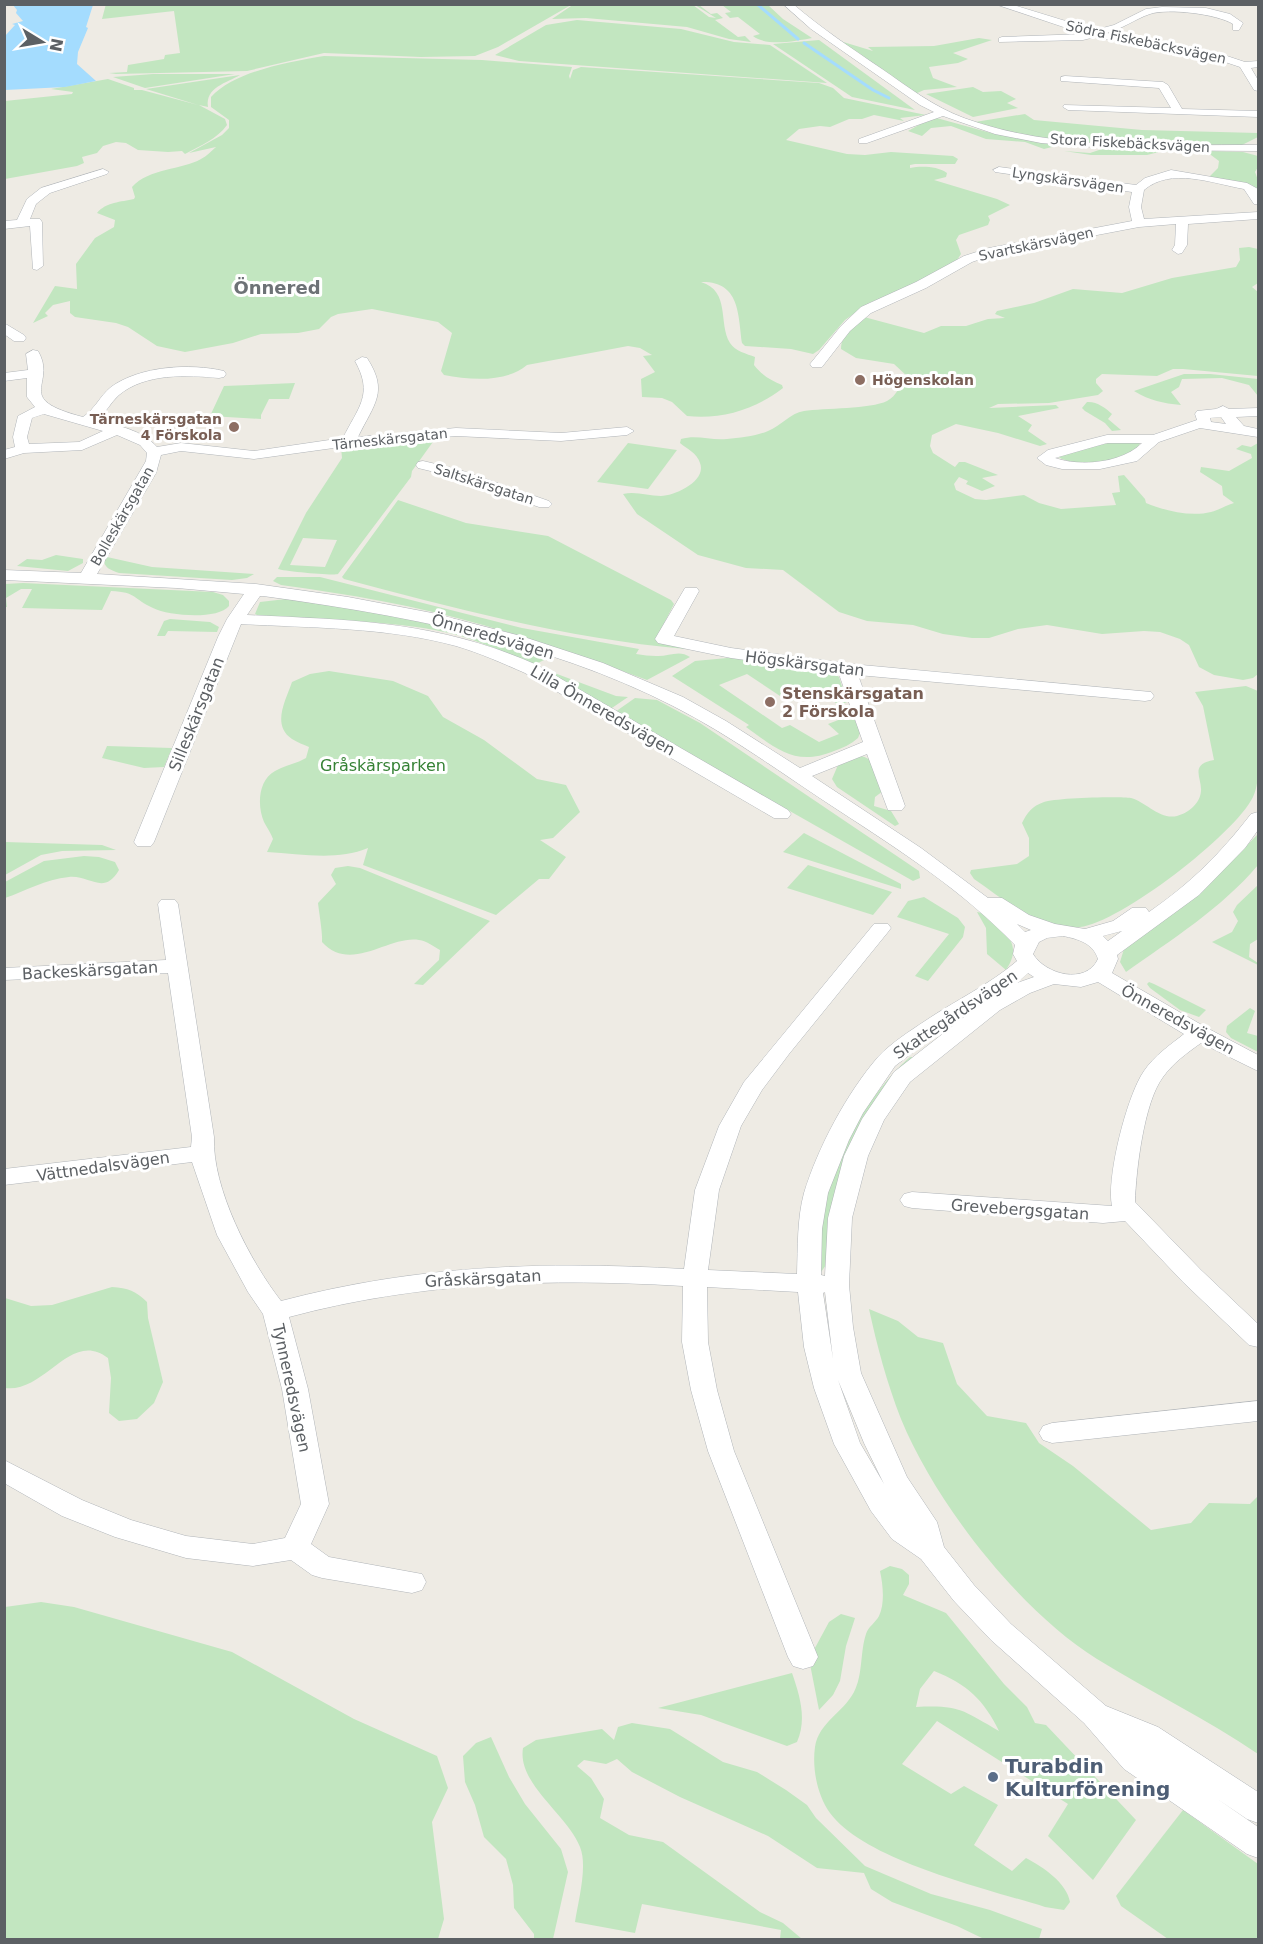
<svg xmlns="http://www.w3.org/2000/svg" width="1263" height="1944" viewBox="0 0 1263 1944" font-family="'DejaVu Sans',sans-serif">
	<style>
		.green { fill: #c2e6c0; fill-rule: evenodd }
		.water { fill: #a4dcfe }
		.lines { fill: none; stroke-linecap: round; stroke-linejoin: round }
		.stream { stroke: #a4dcfe; stroke-width: 3 }
		.minor-casing { stroke: #b1b5b9; stroke-width: 1 }
		.minor { fill: #fff; fill-rule: evenodd }
		.education-dot { fill: #8d6e63; stroke: #fff; stroke-width: 2 }
		.service-dot { fill: #5c6f8a; stroke: #fff; stroke-width: 2 }
		.labels { text-anchor: middle; stroke-width: 6; stroke-linejoin: round; paint-order: stroke }
		.far-street-label { font-size: 14px; fill: #5c6064; stroke: #fff }
		.far-education-label { font-size: 14px; font-weight: bold; fill: #785e54; stroke: #fff; text-anchor: start }
		.street-label { font-size: 16px; fill: #5c6064; stroke: #fff }
		.education-label { font-size: 16px; font-weight: bold; fill: #785e54; stroke: #fff; text-anchor: start }
		.park-label { font-size: 16px; fill: #368235; stroke: #fff }
		.far-district-label { font-size: 18px; font-weight: bold; fill: #6d7276; stroke: #fff }
		.near-service-label { font-size: 20px; font-weight: bold; fill: #4e5e75; stroke: #fff; text-anchor: start }
	</style>
	<rect width="100%" height="100%" fill="#eeebe4"/>
	<!-- green -->
	<g class="green">
		<polygon points="106,4 571,4 571,5 498,47 475,56 421,57 324,53 247,71 116,74 109,73 127,72 128,65 164,59 165,55 180,53 174,11 102,19"/>
		<polygon points="574,4 693,5 709,17 716,18 695,5 699,5 711,14 717,13 723,18 715,20 738,37 745,36 751,42 729,39 687,27 586,18 552,19"/>
		<path d="M722,5H768L783,19L812,38C796,41 767,47 753,36L760,34L738,17L730,18L725,13L731,12Z"/>
		<polygon points="577,20 681,29 734,42 770,45 827,83 519,61 495,55 546,25"/>
		<polygon points="979,38 992,40 953,53 968,59 958,63 929,67 933,78 957,87 924,90 915,94 840,41 873,51 868,47 934,46"/>
		<polygon points="819,40 915,110 852,97 773,44"/>
		<path d="M324,56L482,60L572,67L569,76L570,79L573,70L581,67L819,83L833,88L844,98L926,115L900,118L904,121L874,115L862,119H849L830,127L820,126L799,129L786,140L847,154L865,155L891,152L953,156L958,159L955,164H915L910,165V168C921,166 937,166 947,173L946,177L934,180L997,199L1010,205L988,216L990,220L988,225L959,235L956,240L961,254L957,260L922,281L869,303L845,320L819,350L813,354L791,349L745,346L742,343C738,314 740,281 701,282C731,291 718,324 730,343C735,351 747,354 755,357L754,365C762,375 770,380 782,385L783,388C756,409 721,420 687,416L672,402L662,398L642,397L641,379L655,372L643,356L652,355L640,348L628,346L527,365C506,383 470,380 444,375L441,371L452,333L438,322L372,309L338,314L331,317L319,329L298,333L261,334L233,343L185,352L157,346L128,327L116,323L75,317L70,313V301L53,305L45,313L48,316L33,323L55,286L77,289L76,264L95,238L114,227L115,220L97,213C106,202 121,202 134,199L135,197L132,187C149,168 182,170 201,159C207,156 211,151 216,147L189,153L222,135L229,128V120L211,107V97C235,71 289,62 324,56Z"/>
		<polygon points="153,74 235,74 145,88 113,77"/>
		<path d="M240,75C227,83 205,87 208,107L199,105L225,119L227,125C217,139 200,146 185,154L182,151L168,152L138,150L126,143L116,142L103,146L97,153L82,157L84,163L77,166L5,179V101L72,94L73,92L51,89L108,79L134,88V90H142L198,105L146,89Z"/>
		<polygon points="973,87 983,92 1001,91 1016,99 1007,103 1018,108 973,117 926,94"/>
		<path d="M1025,114L1034,120L1142,130L1258,133V137L1242,145C1154,144 1060,150 975,122Z"/>
		<polygon points="933,117 991,133 1060,145 1044,149 1025,142 986,139 951,126 931,128 922,136 908,131"/>
		<polygon points="1105,148 1243,152 1258,156 1258,167 1255,172 1258,180 1258,195 1252,185 1209,177 1218,168 1219,161 1211,155 1176,152 1159,152 1147,155 1091,155 1064,151 1090,153"/>
		<path d="M1249,247L1258,249V283L1252,287L1258,292V376L1183,369H1173L1157,376L1102,374L1096,379V383L1103,391L1098,395L1049,403L998,404L989,408L1056,405L1059,408L1018,416L1032,425L1028,431L1047,444L1040,446L998,433L956,424L932,435L930,446L933,453L955,467L959,462H965L998,475L982,478L995,486L982,491L966,484L968,481L959,477L954,484L956,490L975,499L986,500L1024,495L1039,503L1061,509L1116,505L1112,493L1120,492L1118,476L1124,475L1145,499L1146,503C1165,511 1191,517 1211,512C1219,510 1226,505 1234,503L1223,495L1222,486L1200,472L1201,467L1229,471L1252,458L1251,454L1236,449L1242,445L1251,447L1258,443V674L1253,678L1243,680L1214,675L1199,667L1189,645L1180,639L1160,632L1144,631L1102,634L1047,625L1018,629L989,638H972L943,634L913,625L867,621L839,612L783,570L746,568L698,555L637,514L623,494C636,491 648,496 661,496C675,496 707,481 700,463C697,453 687,449 680,443L681,439C697,434 711,441 727,439C740,438 757,436 768,431C781,426 790,413 804,411C824,408 871,409 887,401C897,396 900,384 908,377L894,364L856,358L841,349C841,334 854,325 864,317L924,333L941,326H966L988,319L1005,318L995,314L997,311L1034,303L1073,289L1122,293L1172,278L1236,267L1240,260L1239,248Z"/>
		<path d="M1184,374H1210L1258,379V396L1249,385L1222,378L1182,379L1179,387L1171,392L1181,405C1162,403 1151,401 1134,391Z"/>
		<polygon points="295,383 289,399 269,399 261,415 261,419 210,416 224,386"/>
		<path d="M1087,402C1096,401 1106,408 1112,414L1108,419L1121,430L1112,431L1105,423L1085,411L1082,408Z"/>
		<path d="M434,437L435,439L412,471L411,477L338,574C333,576 283,571 278,569L306,513L342,458L341,447L347,444ZM303,538L337,540L325,567L290,565Z"/>
		<path d="M1116,441L1140,443C1134,462 1072,469 1057,456Z"/>
		<polygon points="628,443 677,450 648,489 597,482"/>
		<path d="M398,500L466,523L548,536L671,600L674,604L656,639L686,648V649C569,639 457,609 344,579L342,577Z"/>
		<polygon points="56,555 83,559 83,563 68,571 17,566 27,559 42,560"/>
		<path d="M107,557L152,567L254,574L247,578L232,580L119,573C111,570 103,568 104,558Z"/>
		<path d="M277,577H320L522,628L639,649L636,654C643,655 650,656 656,656C668,657 679,649 690,657L647,680C593,660 538,641 483,625C417,606 348,594 281,585L273,581Z"/>
		<path d="M23,583L213,592L223,595L229,601V606C218,620 169,616 153,608C133,599 137,592 111,591L102,610L22,608L32,589H21L6,598L7,607H5V584Z"/>
		<path d="M286,599C375,612 463,626 548,658L534,665C510,654 486,644 461,636C398,619 329,621 264,618L255,614L260,602Z"/>
		<polygon points="170,619 210,622 219,627 217,632 168,631 165,636 157,636 164,621"/>
		<path d="M738,657L829,669L839,677L847,702L839,705L818,691L789,702L747,674L719,685L782,728L790,725L819,742L839,734L828,724L846,717L855,718L860,733L858,738C851,744 843,748 834,751C795,767 777,749 746,727L749,725L672,676L695,661Z"/>
		<path d="M329,671L393,681L428,696L443,717L484,740L537,779L566,785L580,812L553,838L540,840L566,857L549,879H539L496,915L363,865L368,848C337,861 301,854 267,852L273,839C271,833 267,828 264,822C257,806 258,780 275,771C285,765 296,764 306,758L309,747C304,745 297,742 292,739C271,725 286,700 292,682L310,674Z"/>
		<polygon points="542,671 549,671 616,696 628,697 609,710"/>
		<path d="M1246,686L1258,691V697C1258,722 1263,777 1253,797C1235,834 1120,923 1080,927C1038,930 1006,901 974,879L970,873L971,870L1017,864L1029,856V838L1022,823C1027,813 1032,806 1044,802C1054,798 1119,796 1131,798C1146,802 1160,820 1177,816C1188,813 1200,804 1201,791C1202,778 1189,764 1214,760L1203,706L1195,692Z"/>
		<polygon points="635,698 657,700 700,723 919,871 920,878 913,881 615,712"/>
		<polygon points="107,746 172,748 164,767 144,768 102,758"/>
		<path d="M858,756C876,756 878,776 883,791L875,797L874,806L891,811L899,824L895,826L837,787L832,779L838,765Z"/>
		<polygon points="804,833 901,884 901,889 783,852"/>
		<path d="M1258,834V865C1222,908 1171,940 1126,972L1120,962L1124,949L1212,881Z"/>
		<polygon points="5,842 102,845 116,850 62,851 41,855 5,875"/>
		<path d="M84,856L99,857L115,862L119,870C104,896 90,875 69,877C45,879 26,891 5,898V882L44,861Z"/>
		<polygon points="808,865 892,892 873,915 787,888"/>
		<path d="M348,866L360,868L490,921L423,985L414,984L439,960L440,950C434,947 427,941 419,940C389,935 351,974 322,942C323,935 319,912 318,903L336,884L331,875L335,868Z"/>
		<polygon points="1258,885 1258,939 1250,944 1249,957 1258,963 1258,965 1212,942 1232,932 1238,921 1233,912 1237,905"/>
		<polygon points="924,897 958,918 965,927 963,937 928,981 915,976 949,934 897,917 908,901"/>
		<path d="M977,912C985,913 990,919 997,925C1013,938 1019,951 1006,970L987,954L986,928Z"/>
		<polygon points="1149,982 1154,984 1206,1010 1199,1017 1180,1010 1150,988 1147,984"/>
		<polygon points="1250,1008 1255,1011 1247,1033 1258,1036 1258,1052 1231,1038 1226,1032 1227,1026"/>
		<path d="M910,1057H915L897,1078L826,1265L821,1272C820,1256 817,1237 820,1221C829,1164 867,1094 910,1057Z"/>
		<path d="M112,1287C128,1288 136,1291 147,1302L148,1318L163,1382L154,1403L137,1419L119,1421L109,1413L111,1378L108,1358C70,1329 46,1393 5,1388V1298L31,1306L52,1305Z"/>
		<path d="M869,1309L898,1321L918,1337L943,1343L957,1384L987,1416L1026,1423L1039,1443L1073,1466L1151,1530L1191,1523L1209,1503L1250,1504L1258,1496V1754C1207,1719 1150,1692 1097,1659C1019,1610 936,1504 901,1419C887,1383 877,1346 869,1309Z"/>
		<path d="M890,1566L902,1569L909,1575V1584L903,1595L946,1613L1004,1684L1027,1707L1035,1723L1046,1725L1136,1820L1093,1880L1048,1836L1068,1804L937,1721L902,1764L951,1794L964,1786L998,1805L974,1845L1012,1871L1026,1858C1043,1867 1067,1883 1070,1902L1064,1910L1045,1907C988,1889 865,1861 830,1813C817,1795 812,1768 815,1747C819,1722 843,1713 854,1692C863,1675 860,1652 866,1634C868,1627 876,1622 879,1616C885,1603 883,1585 880,1571ZM934,1671C967,1684 984,1700 999,1731C962,1710 960,1705 916,1707L920,1689Z"/>
		<polygon points="41,1602 74,1607 232,1652 354,1719 437,1756 448,1788 432,1822 444,1919 438,1939 5,1939 5,1607"/>
		<polygon points="841,1614 855,1618 846,1646 840,1681 833,1695 819,1710 809,1659 829,1622"/>
		<path d="M792,1673C800,1696 807,1719 797,1742L787,1746L701,1715L658,1708Z"/>
		<path d="M632,1723L670,1729L723,1762L757,1772L786,1790L807,1805L816,1818L865,1866L931,1894L990,1910L1042,1929L1039,1939H984L957,1926L892,1902L871,1889L864,1873L817,1868L768,1836L680,1797L632,1772L617,1759L606,1764L584,1760L577,1766L591,1778L604,1799L600,1818L629,1835L663,1842L760,1912L783,1923L802,1939H780L781,1930L642,1904L635,1933L575,1922C578,1902 588,1866 580,1847C568,1815 517,1784 523,1748L536,1740L602,1729L614,1740L618,1727Z"/>
		<polygon points="491,1737 509,1777 525,1804 561,1849 568,1872 553,1939 534,1939 534,1934 514,1908 513,1885 506,1859 484,1837 475,1805 465,1782 463,1756 476,1743"/>
		<polygon points="1183,1810 1258,1864 1258,1939 1168,1939 1121,1906 1116,1896"/>
	</g>
	<!-- water -->
	<polygon class="water" points="13,5 93,5 86,27 88,28 78,52 77,64 96,81 65,87 5,90 5,36 15,25 12,24 23,21 16,13 17,10"/>
	<g class="lines">
		<!-- stream -->
		<g class="stream">
			<polyline points="757,4 798,39"/>
			<polyline points="804,43 873,90 889,98"/>
		</g>
		<defs>
			<g id="minor">
				<path d="M783,4H793C821,28 851,48 882,69C908,87 934,107 964,118C1056,152 1162,144 1258,145V151L1131,150L1041,143L995,134L943,116L867,143H859V139L934,112L920,105L811,29Z"/>
				<path d="M995,4H1010L1095,30L1114,25L1146,9L1162,7L1206,8L1230,14L1243,23L1239,30H1233V24C1217,14 1168,8 1150,14C1135,19 1122,29 1107,33L1227,56L1245,62L1258,61V67L1251,68L1258,80V91L1254,90L1240,67L1225,62L1095,37L1083,40L999,42V38L1002,37L1084,34Z"/>
				<polygon points="1065,76 1163,82 1168,85 1182,109 1258,111 1258,117 1068,110 1063,107 1064,105 1171,108 1159,88 1061,81 1061,77"/>
				<path d="M999,167L1136,185L1145,178L1171,170L1247,183L1258,189V204H1254L1244,189C1211,183 1171,167 1144,190L1141,207L1144,219L1258,212V219L1188,224L1187,245L1182,253L1178,254L1172,250L1175,245L1176,224L1139,227L992,255L972,262L926,288L871,313L850,331L822,367H812L810,364L841,326L861,307L916,282L964,256L989,248L1132,221L1129,207L1132,192L995,172L993,170Z"/>
				<polygon points="103,169 109,172 107,174 50,193 36,204 30,219 40,219 42,222 43,266 37,270 33,269 30,226 4,229 4,221 17,220 27,199 41,188"/>
				<polygon points="4,323 24,335 26,338 24,341 14,341 4,334"/>
				<path d="M33,350L38,351C58,385 11,398 83,417C95,409 100,396 111,387C140,366 190,363 224,371L226,374L224,377L219,378C187,375 145,373 119,395C110,403 106,413 97,420C119,426 142,430 157,447L181,443L254,451L343,438C358,407 374,395 355,361L362,357L367,358C389,392 374,404 358,437L456,428L561,433L627,427L634,431L627,435L561,441L456,436L348,446L254,459L181,451L161,455L156,473L97,574L256,584L348,597L432,613L521,636L603,663L683,697L726,721L800,768L863,742L840,677L841,673L731,658L658,643L655,639L685,588H697L699,591L674,636L731,648L851,664L1151,692L1154,696L1151,700L1145,701L858,675L905,806L902,810H888L867,754L812,776L921,848L988,898H1002L1029,915L1055,924L1085,929L1113,921L1132,908H1146L1149,912C1191,883 1220,854 1251,814L1258,812V830L1245,848L1199,895L1117,955L1118,959L1112,973L1207,1028L1258,1055V1071L1201,1043C1187,1053 1173,1063 1163,1077C1144,1102 1136,1170 1135,1202L1201,1270L1258,1324V1347L1249,1345L1183,1282L1125,1221L1103,1223L912,1208L904,1206L900,1200L904,1194L912,1192L1112,1206C1106,1178 1127,1095 1144,1071C1154,1056 1170,1045 1184,1034L1098,982L1081,987L1054,984L1030,993L1000,1010L910,1082L884,1120L868,1156L852,1218L849,1285L853,1327L861,1373L907,1477L937,1522L944,1547L974,1585L1011,1624L1106,1706L1158,1727L1258,1792V1823L1247,1819L1216,1798L1258,1827V1858L1247,1854L1124,1769L1084,1723L991,1640L954,1601L921,1559L892,1539L871,1511L834,1444L814,1388L804,1347L798,1292L707,1287L708,1342L717,1390L734,1451L818,1657L813,1666L803,1669L793,1666L788,1657L708,1451L691,1390L682,1342L683,1286C549,1278 419,1282 289,1317L308,1389L329,1504L311,1544L329,1557L422,1574L426,1582L422,1590L412,1593L322,1578L312,1575L291,1560L253,1566L186,1558L115,1537L62,1516L4,1483V1460L82,1500L131,1520L186,1536L253,1544L285,1538L301,1504L282,1389L263,1314L248,1292L217,1235L192,1162L4,1185V1169L191,1147L192,1137L168,973L4,980V968L166,960L158,904L161,900H175L178,904L214,1137C212,1188 250,1261 281,1301C418,1265 543,1261 684,1269L695,1190L719,1126L744,1082L874,924H888L891,928L888,932L789,1054L762,1090L741,1126L719,1190L708,1270L797,1274C798,1247 797,1219 804,1193C818,1147 847,1093 878,1057C891,1043 910,1031 925,1021C956,1000 989,985 1017,961L1013,954L1015,945C963,891 901,851 838,810C784,775 732,736 673,706C546,641 403,615 263,596H260L247,615C353,620 438,621 537,665L788,810L791,814L788,818H774L525,673C502,663 480,653 456,646C387,627 312,628 241,624L154,842L151,846H137L134,842L218,637L227,619L244,594L177,588L4,580V570L81,573L146,461L147,453L140,445L117,435L82,450L24,453L4,459V450L15,447L13,437L18,416L35,407L27,397V378L4,381V373L28,370L26,354ZM44,414L103,431L79,442L29,444L27,437L32,418ZM1017,924L1031,930L1025,932ZM1122,931L1108,941L1103,936ZM1063,936C1078,939 1093,943 1098,959C1086,985 1046,975 1033,954L1039,942L1047,938ZM1028,973L1034,977L1017,983ZM968,1014L894,1072L862,1119L844,1156L828,1218L825,1276L821,1275L822,1229L828,1193L849,1140L863,1113L895,1066L942,1030ZM825,1292L833,1359L823,1293ZM838,1380L864,1443L884,1484L860,1443Z"/>
				<path d="M1223,406L1229,409L1258,408V416L1236,417L1244,426L1258,429V437L1200,428L1159,442L1137,461L1100,469H1062L1046,465L1037,458L1048,450L1107,435H1153L1197,420L1195,414L1197,411L1216,409ZM1221,417L1226,424L1211,422L1210,418ZM1107,443H1142C1122,463 1081,467 1055,458Z"/>
				<polygon points="423,461 457,469 549,501 552,504 549,507 539,507 447,475 418,468 416,465 418,462"/>
				<polygon points="1258,1401 1258,1421 1052,1443 1043,1440 1039,1433 1043,1426 1052,1423"/>
			</g>
		</defs>
		<!-- minor casing -->
		<use href="#minor" class="minor-casing"/>
		<!-- minor -->
		<use href="#minor" class="minor"/>
	</g>
	<!-- markers -->
	<g class="education-dot">
		<circle cx="860" cy="380" r="6"/>
		<circle cx="234" cy="427" r="6"/>
		<circle cx="770" cy="702" r="6"/>
	</g>
	<circle class="service-dot" cx="993" cy="1777" r="6"/>
	<g class="labels">
		<!-- far-street labels -->
		<g class="far-street-label">
			<text transform="translate(1146 42) rotate(12)" y="5">Södra Fiskebäcksvägen</text>
			<text transform="translate(1130 143) rotate(3)" y="5">Stora Fiskebäcksvägen</text>
			<text transform="translate(1068 180) rotate(8)" y="5">Lyngskärsvägen</text>
			<text transform="translate(1036 244) rotate(-12)" y="5">Svartskärsvägen</text>
			<text transform="translate(390 439) rotate(-6)" y="5">Tärneskärsgatan</text>
			<text transform="translate(484 484) rotate(18)" y="5">Saltskärsgatan</text>
			<text transform="translate(122 516) rotate(-60)" y="5">Bolleskärsgatan</text>
		</g>
		<!-- far-education labels -->
		<g class="far-education-label">
			<text x="872" y="385">Högenskolan</text>
			<text x="222" y="424" text-anchor="end">Tärneskärsgatan<tspan x="222" dy="16">4 Förskola</tspan></text>
		</g>
		<!-- street labels -->
		<g class="street-label">
			<text transform="translate(493 636) rotate(16)" y="6">Önneredsvägen</text>
			<text transform="translate(805 663) rotate(7)" y="6">Högskärsgatan</text>
			<text transform="translate(603 710) rotate(30)" y="6">Lilla Önneredsvägen</text>
			<text transform="translate(196 714) rotate(-68)" y="6">Silleskärsgatan</text>
			<text transform="translate(90 970) rotate(-3)" y="6">Backeskärsgatan</text>
			<text transform="translate(955 1014) rotate(-34)" y="6">Skattegårdsvägen</text>
			<text transform="translate(1178 1019) rotate(29)" y="6">Önneredsvägen</text>
			<text transform="translate(103 1166) rotate(-8)" y="6">Vättnedalsvägen</text>
			<text transform="translate(1020 1209) rotate(4)" y="6">Grevebergsgatan</text>
			<text transform="translate(483 1278) rotate(-3)" y="6">Gråskärsgatan</text>
			<text transform="translate(292 1388) rotate(78)" y="6">Tynneredsvägen</text>
		</g>
		<!-- education labels -->
		<g class="education-label">
			<text x="782" y="699">Stenskärsgatan<tspan x="782" dy="18">2 Förskola</tspan></text>
		</g>
		<!-- park labels -->
		<g class="park-label">
			<text x="383" y="771">Gråskärsparken</text>
		</g>
		<!-- far-district labels -->
		<g class="far-district-label">
			<text x="277" y="294">Önnered</text>
		</g>
		<!-- near-service labels -->
		<g class="near-service-label">
			<text x="1005" y="1773">Turabdin<tspan x="1005" dy="23">Kulturförening</tspan></text>
		</g>
	</g>
	<!-- border -->
	<rect width="1263" height="1944" fill="none" stroke="#5c6064" stroke-width="12"/>
	<!-- north arrow -->
	<g transform="translate(42 42) rotate(101)" stroke="#ffffff" stroke-width="4.5" paint-order="stroke">
	<path d="M0-4.5L10 22L0 15L-10 22Z" fill="#5c6064"/>
	<text y="-9" font-size="16" font-weight="bold" text-anchor="middle" fill="#5c6064">N</text>
	</g>
</svg>
